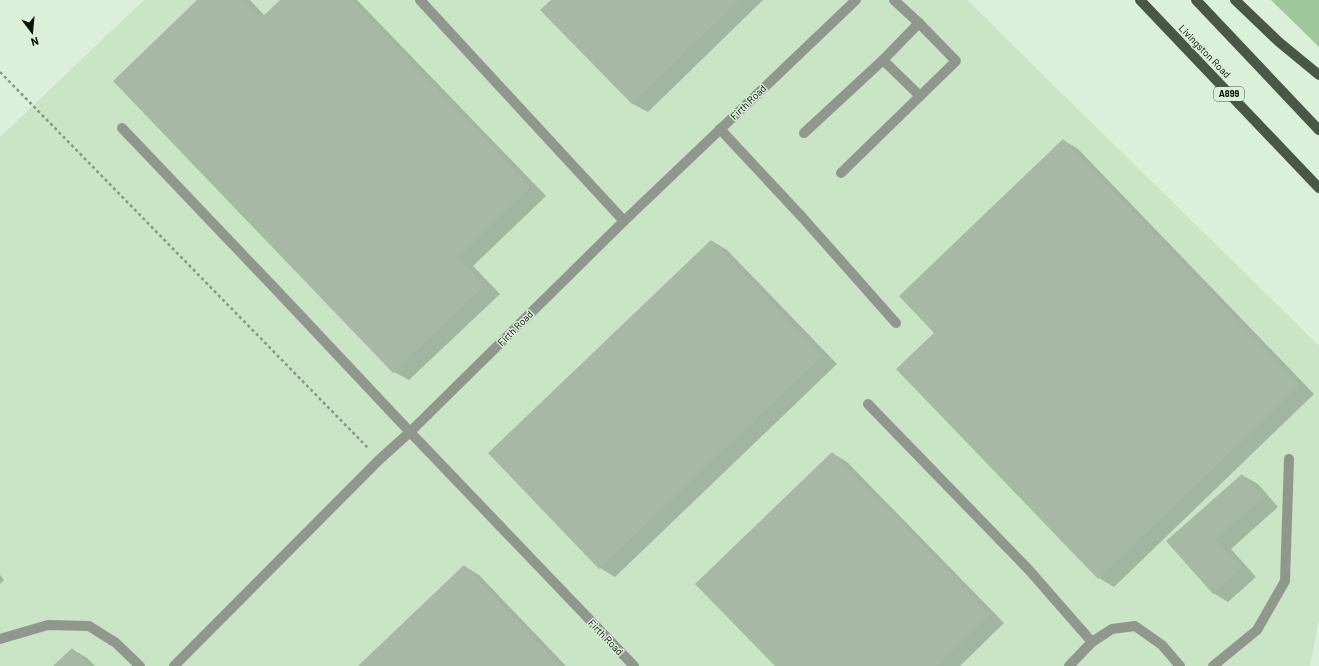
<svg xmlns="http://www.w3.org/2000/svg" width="1319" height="666" viewBox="0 0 1319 666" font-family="Barlow,sans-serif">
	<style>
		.built { fill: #cae4c6 }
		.forest { fill: #a1c79c }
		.shadow { fill: #0003 }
		.building { fill: #a6baa3 }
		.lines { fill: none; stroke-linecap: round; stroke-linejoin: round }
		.path { stroke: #869684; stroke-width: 2.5; stroke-dasharray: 3 3; stroke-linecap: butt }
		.service { stroke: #90988e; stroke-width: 10 }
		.minor { stroke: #90988e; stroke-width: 10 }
		.primary { stroke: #485746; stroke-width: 10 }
		.labels { text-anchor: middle; stroke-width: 3; stroke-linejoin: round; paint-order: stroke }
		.shield { fill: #daf0d8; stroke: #485548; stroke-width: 1 }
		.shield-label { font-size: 9px; font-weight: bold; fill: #0a120a }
		.street-label { font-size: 10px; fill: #0a120a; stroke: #daf0d8 }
	</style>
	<rect width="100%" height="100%" fill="#daf0d8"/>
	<!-- built -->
	<polygon class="built" points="144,0 967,0 1319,346 1319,619 1310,666 0,666 0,137"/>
	<!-- forest -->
	<polygon class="forest" points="1271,0 1319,0 1319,47"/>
	<!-- shadow -->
	<g class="shadow">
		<polygon points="199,0 250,0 265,16 281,0 357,0 546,196 473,266 500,294 409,380 394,372"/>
		<polygon points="552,0 763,0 648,112 633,104 542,10"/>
		<polygon points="1063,140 1078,149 1314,394 1114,587 1099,578 936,333"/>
		<polygon points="712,241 727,250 837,364 615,577 600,568 490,454"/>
		<polygon points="832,453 847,462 1004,623 960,666 776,666"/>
		<polygon points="1242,475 1258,484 1278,507 1231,549 1256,577 1228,602 1213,593 1167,541"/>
		<polygon points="464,566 479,575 566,666 359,666"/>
		<polygon points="0,575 4,580 0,584"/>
		<polygon points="72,649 87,658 95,666 54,666"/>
	</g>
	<!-- building -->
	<g class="building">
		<polygon points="197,0 244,0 261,18 280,0 352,0 531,187 458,257 485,285 393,373 113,81"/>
		<polygon points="551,0 739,0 632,104 540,10"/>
		<polygon points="1063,139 1300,385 1098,579 896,369 934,333 899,296"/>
		<polygon points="711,240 823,355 599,569 488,453"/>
		<polygon points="832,452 990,614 936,666 775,666 695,584"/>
		<polygon points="1242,474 1263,498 1216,539 1242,568 1213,594 1166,541"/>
		<polygon points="464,565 560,666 358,666"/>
		<polygon points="72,648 90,666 53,666"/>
	</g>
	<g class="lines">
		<!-- path -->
		<polyline class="path" points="0,72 369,449"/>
		<!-- service -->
		<g class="service">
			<polyline points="420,0 624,221"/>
			<polyline points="883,60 920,96"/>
			<polyline points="122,128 283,297 410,432 379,460 174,666"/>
			<polyline points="720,129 802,217 896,323"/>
			<polyline points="804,133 883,60 919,23"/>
			<polyline points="841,173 956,61 919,23 894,0"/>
			<polyline points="868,404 1029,570 1092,642 1112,629 1135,626 1162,645 1180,666"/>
			<polyline points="0,639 48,625 89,626 116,643 140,666"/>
			<polyline points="1213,666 1257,630 1285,581 1289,459"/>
		</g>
		<!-- minor -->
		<g class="minor">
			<polyline points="634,666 410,432 624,221 856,0"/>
			<polyline points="1069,666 1092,642"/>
		</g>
		<!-- primary -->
		<g class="primary">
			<polyline points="1140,0 1319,188"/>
			<polyline points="1196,0 1319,130"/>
			<polyline points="1235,0 1279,42 1319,75"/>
		</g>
	</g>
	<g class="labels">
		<!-- shield labels -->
		<rect class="shield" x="1214" y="87" width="30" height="14" rx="3"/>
		<g class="shield-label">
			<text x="1229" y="97">A899</text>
		</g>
		<!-- street labels -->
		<g class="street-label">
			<text transform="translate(1205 51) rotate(46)" y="4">Livingston Road</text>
			<text transform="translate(748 102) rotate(-44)" y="4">Firth Road</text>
			<text transform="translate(515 328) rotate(-45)" y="4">Firth Road</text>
			<text transform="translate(606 637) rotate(46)" y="4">Firth Road</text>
		</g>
	</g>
	<!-- north arrow -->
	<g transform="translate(32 32) rotate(164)" stroke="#daf0d8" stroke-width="3" paint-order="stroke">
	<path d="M0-3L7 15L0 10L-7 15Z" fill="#0a120a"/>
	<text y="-6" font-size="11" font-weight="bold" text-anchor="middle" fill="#0a120a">N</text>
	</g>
</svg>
